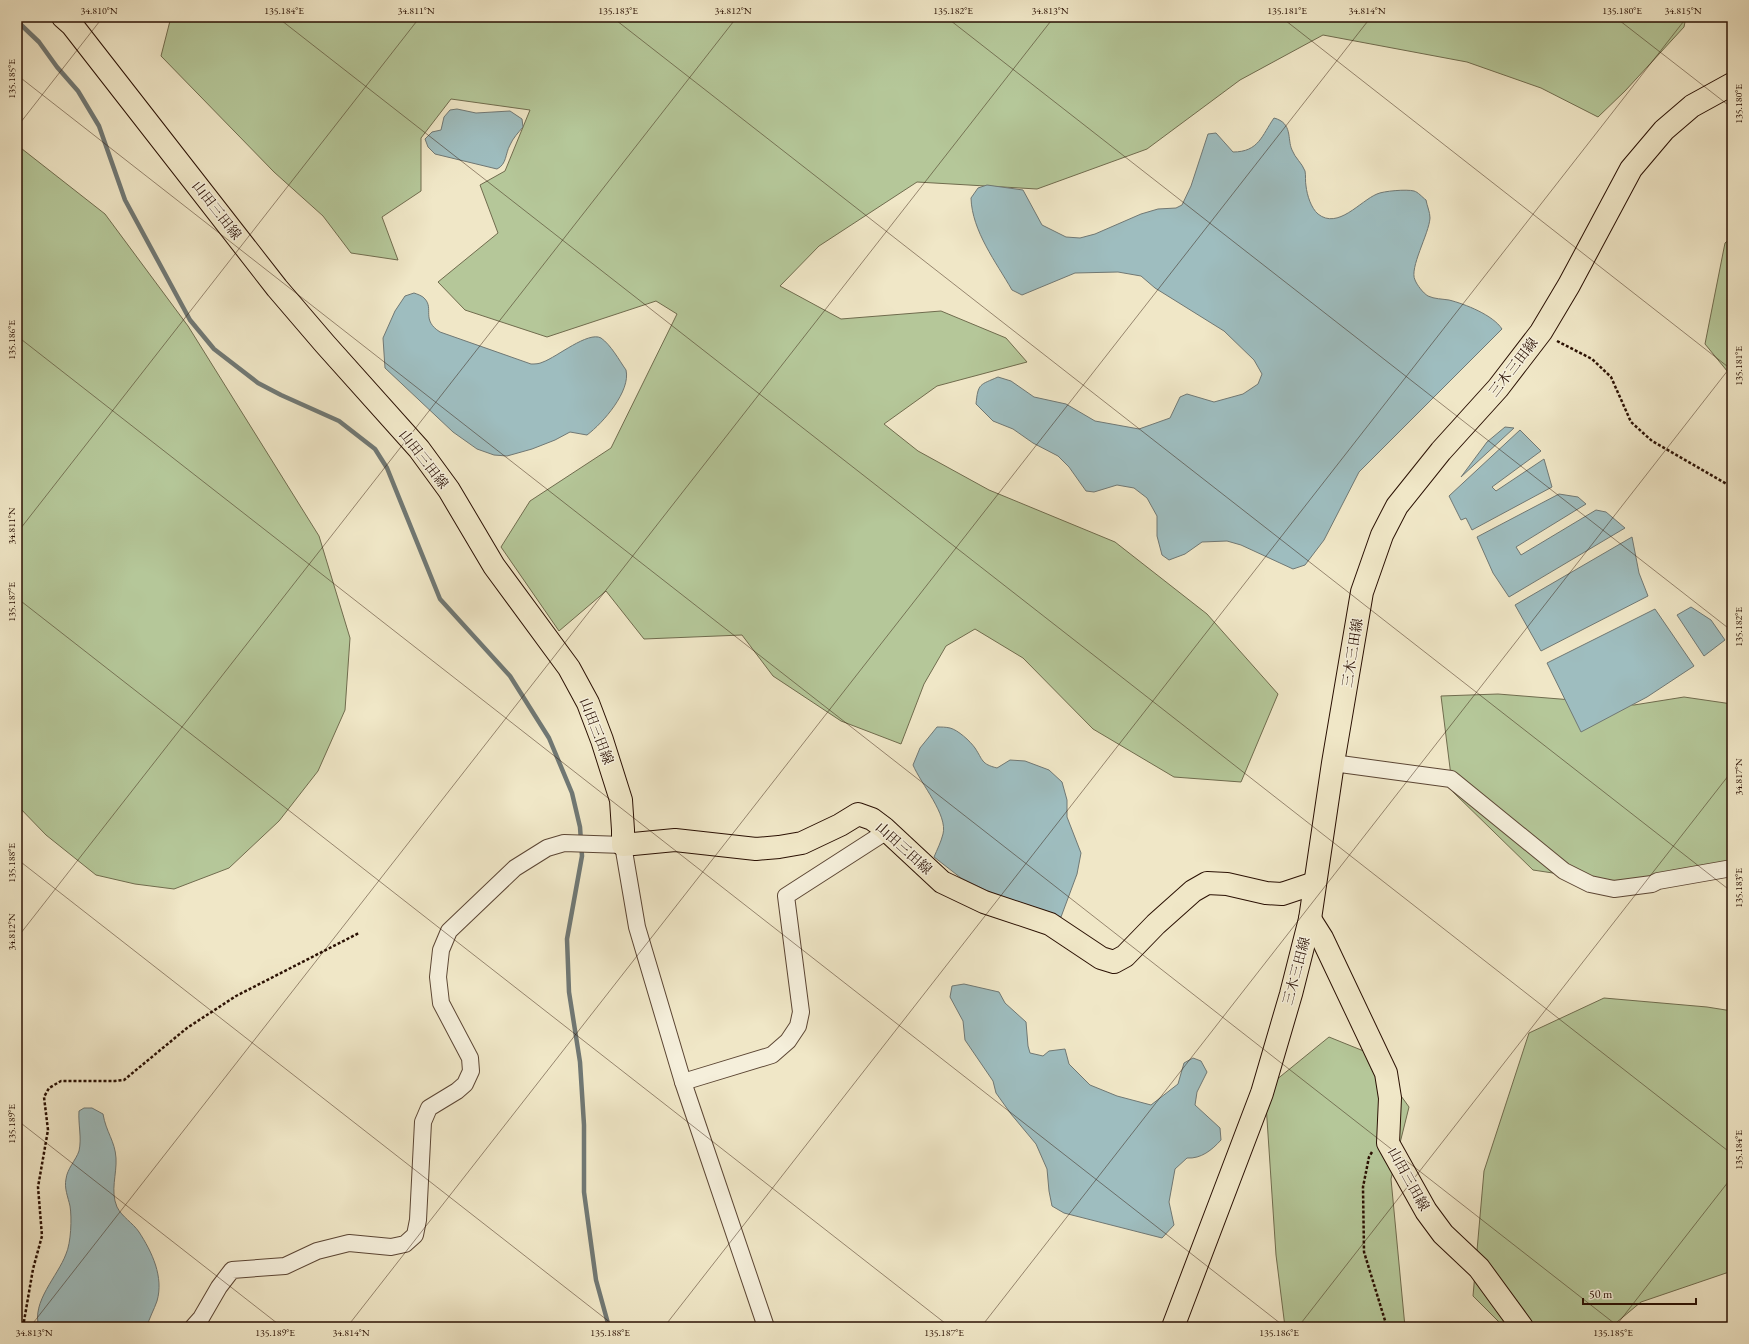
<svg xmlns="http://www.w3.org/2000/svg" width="1749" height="1344" viewBox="0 0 1749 1344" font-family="'EB Garamond','Noto Serif JP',serif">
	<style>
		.green { fill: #b5c799; stroke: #706c4e }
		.water { fill: #9ebdbf; stroke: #707874 }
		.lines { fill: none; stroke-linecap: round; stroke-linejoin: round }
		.stream { stroke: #707874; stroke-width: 4.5 }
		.street-casing { stroke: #5c4634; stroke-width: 18 }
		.primary-casing { stroke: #2a1003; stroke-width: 24 }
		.path { stroke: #2a1003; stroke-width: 2.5; stroke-dasharray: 3 2; stroke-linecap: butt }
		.street { stroke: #f5efdb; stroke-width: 16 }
		.primary { stroke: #f0e7c7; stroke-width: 22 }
		.ticks { fill: none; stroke: #2a1003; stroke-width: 1; stroke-opacity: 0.45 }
		.labels { text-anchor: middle; stroke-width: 3; stroke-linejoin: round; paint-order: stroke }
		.street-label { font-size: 14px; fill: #2a1003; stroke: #f5efdb }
		.neatline { fill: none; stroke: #2a1003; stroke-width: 1.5 }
		.ticks-label { font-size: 10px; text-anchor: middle; fill: #2a1003 }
	</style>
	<rect width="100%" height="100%" fill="#f0e7c7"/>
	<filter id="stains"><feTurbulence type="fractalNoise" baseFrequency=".005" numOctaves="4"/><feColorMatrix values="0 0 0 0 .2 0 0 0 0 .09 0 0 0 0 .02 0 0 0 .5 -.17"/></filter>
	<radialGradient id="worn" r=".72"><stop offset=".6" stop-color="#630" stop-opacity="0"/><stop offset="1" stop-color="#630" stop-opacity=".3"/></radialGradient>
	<!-- green -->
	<g class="green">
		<polygon points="171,17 1686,17 1684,27 1625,91 1598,117 1541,88 1467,62 1323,35 1240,80 1147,149 1037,189 917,182 819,246 780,286 841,319 941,311 1006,338 1027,362 937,386 884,424 918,451 989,490 1115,542 1207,614 1278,694 1241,782 1174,777 1093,729 1023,658 975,629 946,646 924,684 901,744 841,721 773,676 742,635 644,639 606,591 559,631 501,547 530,501 611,448 677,314 656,301 547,337 465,310 438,282 498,233 480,185 505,171 530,110 451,99 421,138 421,191 382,217 398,260 351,253 323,216 274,172 161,56"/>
		<polygon points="17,145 105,214 188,326 319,536 350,638 345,710 318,771 279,821 229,868 174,889 135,884 96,875 46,835 17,805"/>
		<polygon points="1732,237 1732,377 1705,344 1725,243"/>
		<polygon points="1498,694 1634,705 1684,697 1732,704 1732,873 1632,885 1533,870 1453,792 1441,696"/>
		<polygon points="1604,998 1707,1007 1732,1011 1732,1271 1641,1302 1611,1327 1504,1327 1473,1296 1484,1171 1529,1033"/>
		<polygon points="1329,1037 1371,1054 1409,1107 1391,1179 1405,1327 1285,1327 1276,1255 1265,1089"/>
	</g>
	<!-- water -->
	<g class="water">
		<path d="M457,109L476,113L510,111L522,119L523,127C518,133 513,138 510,145C505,154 507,164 497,169L435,154L428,147L425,139L432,132L441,130L444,117L450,110Z"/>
		<path d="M1274,118C1293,123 1287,139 1292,150C1295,158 1302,163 1305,171C1306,176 1305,181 1306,186C1307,195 1311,208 1318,214C1338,230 1360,201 1377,194C1383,191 1407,189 1414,191C1418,192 1422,197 1426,200C1427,206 1430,212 1430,218C1429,234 1409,268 1415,280C1417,285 1423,293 1428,296C1434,299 1443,299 1449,300C1465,304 1493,315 1502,329L1359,472L1324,540L1305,565L1293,569L1241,545L1227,541L1202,542L1185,554L1169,560L1162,555L1157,536V516L1147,498L1134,488L1117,485L1094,492L1086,491L1069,467L1058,456L1033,443L1013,429L993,421L976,404C978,383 980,385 998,377L1011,381L1034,397L1066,404L1095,421L1139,429L1170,418L1180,397L1187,394L1214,402L1243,394L1258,384L1262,374L1254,360L1224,331L1155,288L1141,276L1118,272L1075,273L1022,295L1012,290C996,262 972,231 971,198L978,188L987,185L1023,190L1042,225L1066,237L1080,238L1095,234L1141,214L1158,209L1176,208L1182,205L1191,186L1208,134L1216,133L1233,152C1259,152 1262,135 1274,118Z"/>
		<path d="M414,293C417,294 423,296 425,299C434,309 421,320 440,332L531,364C535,364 539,364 543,362C557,357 588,331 601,338C611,345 619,360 626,370C631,391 603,423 587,435L570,432L555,440L532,449L507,456L494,455L477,449L453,432L385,368L383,338L395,311L405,296Z"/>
		<polygon points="1505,427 1514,428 1461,477 1487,442"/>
		<polygon points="1520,430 1541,451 1492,487 1496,491 1544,459 1552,487 1472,530 1466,518 1461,520 1449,496"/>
		<polygon points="1559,494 1578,497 1586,504 1516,547 1521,555 1596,510 1606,512 1625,528 1509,597 1493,573 1477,537"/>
		<polygon points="1632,537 1639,573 1648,596 1541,651 1515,605"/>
		<polygon points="1691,607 1711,620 1725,640 1704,656 1677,615"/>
		<polygon points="1655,609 1694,666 1647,697 1581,732 1547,663"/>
		<path d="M937,727C941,727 946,727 950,728C958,730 970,741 975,748C983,760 981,764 997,768L1010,760L1025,761L1049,770L1062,782L1067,800V817L1081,853L1077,874L1061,917L994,894L961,878L934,857C937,850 941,842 943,834C948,815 921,784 913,765L920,748Z"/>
		<path d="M964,984L999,992L1005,1003L1026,1022L1028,1046L1030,1053L1043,1056L1049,1051L1065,1049L1069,1064L1090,1085L1117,1096L1151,1105L1178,1084L1184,1063L1193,1058L1201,1061L1207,1072L1197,1092L1195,1105L1220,1128L1221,1140C1212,1150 1201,1159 1187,1158L1175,1169L1169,1202L1174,1225L1162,1238L1064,1213L1052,1206L1049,1191L1047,1169L1036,1144L1011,1114L996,1093L993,1081L965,1040L963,1021L950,997L952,986Z"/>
		<path d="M84,1108H92L103,1114C106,1132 115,1141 116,1158C117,1174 110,1191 117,1207C122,1217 133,1223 139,1232C152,1252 164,1277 157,1301C154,1310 149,1318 147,1327H39C31,1302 58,1276 66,1254C71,1243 72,1218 70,1206C68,1197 64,1188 66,1179C67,1169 76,1160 79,1151C82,1138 78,1124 79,1111Z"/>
	</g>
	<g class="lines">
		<!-- stream -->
		<polyline class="stream" points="17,21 39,42 57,67 78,91 99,126 125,200 190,320 214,349 258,383 281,395 339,421 375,449 387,468 440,599 510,676 549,738 572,793 580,827 582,856 567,939 569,992 580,1062 584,1125 584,1192 596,1280 609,1327"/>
		<defs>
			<g id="street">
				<polyline points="1333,763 1451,779 1564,871 1590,884 1614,889 1652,884 1658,881 1732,868"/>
				<polyline points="683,1082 772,1055 788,1041 798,1026 801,1012 786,896 887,831"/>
				<polyline points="193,1327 201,1318 219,1287 232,1270 285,1266 317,1251 349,1243 391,1247 405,1244 415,1235 418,1220 423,1122 429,1108 457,1091 465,1084 471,1071 470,1058 441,1003 438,977 441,950 449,931 515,868 547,848 564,843 623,845 637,927 683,1082 766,1327"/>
			</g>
			<g id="primary">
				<polyline points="63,17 72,25 277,288 325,344 419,449 449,490 494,566 569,668 588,703 602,740 621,800 623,830 623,845 675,840 756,849 779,847 802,843 840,825 858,814 872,819 884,828 942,882 984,902 1050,924 1101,958 1114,962 1125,956 1156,924 1193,891 1207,883 1227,884 1266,893 1282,894 1315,883"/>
				<polyline points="1310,919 1322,938 1386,1073 1390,1098 1388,1143 1426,1211 1443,1234 1479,1268 1522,1327"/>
				<polyline points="1173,1327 1262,1093 1291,994 1310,919 1333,763 1362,592 1382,535 1397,506 1441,451 1498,388 1541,332 1569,285 1631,169 1664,130 1692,106 1732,84"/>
			</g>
		</defs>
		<!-- street casing -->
		<use href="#street" class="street-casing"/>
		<!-- primary casing -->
		<use href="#primary" class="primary-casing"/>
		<!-- path -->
		<g class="path">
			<polyline points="1557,341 1592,359 1611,377 1631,422 1652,441 1732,487"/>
			<polyline points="1372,1152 1369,1157 1363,1187 1364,1252 1387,1327"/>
			<polyline points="23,1327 33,1269 42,1236 38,1187 48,1130 44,1097 49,1088 61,1081 115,1081 124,1080 187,1028 236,996 359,933"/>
		</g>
		<!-- street -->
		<use href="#street" class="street"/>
		<!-- primary -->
		<use href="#primary" class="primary"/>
	</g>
	<!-- ticks -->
	<path class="ticks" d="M277,17L1732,1154M612,17L1732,892M946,17L1732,631M1281,17L1732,370M1615,17L1732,108M17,75L1619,1327M17,127L103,17M17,336L1285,1327M17,533L420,17M17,598L950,1327M17,859L616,1327M17,938L737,17M17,1120L282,1327M30,1327L1054,17M347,1327L1371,17M664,1327L1687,17M981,1327L1732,365M1298,1327L1732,771M1615,1327L1732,1177"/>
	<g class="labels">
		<!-- street labels -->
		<g class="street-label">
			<text transform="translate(217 210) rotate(52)" y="5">山田三田線</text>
			<text transform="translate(1513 367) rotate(-52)" y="5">三木三田線</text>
			<text transform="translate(424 459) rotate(52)" y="5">山田三田線</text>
			<text transform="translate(1352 653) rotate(-81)" y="5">三木三田線</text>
			<text transform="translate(597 731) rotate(69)" y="5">山田三田線</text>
			<text transform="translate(904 848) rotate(42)" y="5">山田三田線</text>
			<text transform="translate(1296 971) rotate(-75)" y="5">三木三田線</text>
			<text transform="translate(1409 1179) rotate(61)" y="5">山田三田線</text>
		</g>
	</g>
	<!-- margin -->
	<rect width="1749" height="1344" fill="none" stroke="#f0e7c7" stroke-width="44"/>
	<!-- scale -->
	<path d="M1583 1298v6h113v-6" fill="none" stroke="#2a1003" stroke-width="2"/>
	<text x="1589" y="1298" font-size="12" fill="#2a1003" stroke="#f5efdb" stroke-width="3" paint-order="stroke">50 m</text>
	<rect x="22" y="22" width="1705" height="1300" class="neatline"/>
	<g class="ticks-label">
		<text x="99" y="14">34.810°N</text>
		<text x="284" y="14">135.184°E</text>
		<text x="416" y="14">34.811°N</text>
		<text x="618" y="14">135.183°E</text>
		<text x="733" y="14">34.812°N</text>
		<text x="953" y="14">135.182°E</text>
		<text x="1050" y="14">34.813°N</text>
		<text x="1287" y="14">135.181°E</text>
		<text x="1367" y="14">34.814°N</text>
		<text x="1622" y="14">135.180°E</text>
		<text x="1683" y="14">34.815°N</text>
		<text transform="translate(11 79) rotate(-90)" y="4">135.185°E</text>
		<text transform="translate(1738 104) rotate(-90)" y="4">135.180°E</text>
		<text transform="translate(11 340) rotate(-90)" y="4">135.186°E</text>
		<text transform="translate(1738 366) rotate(-90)" y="4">135.181°E</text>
		<text transform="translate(11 526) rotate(-90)" y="4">34.811°N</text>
		<text transform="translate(11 602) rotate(-90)" y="4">135.187°E</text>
		<text transform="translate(1738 627) rotate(-90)" y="4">135.182°E</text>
		<text transform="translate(1738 777) rotate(-90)" y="4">34.817°N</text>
		<text transform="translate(11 863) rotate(-90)" y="4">135.188°E</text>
		<text transform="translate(1738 888) rotate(-90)" y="4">135.183°E</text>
		<text transform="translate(11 932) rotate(-90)" y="4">34.812°N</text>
		<text transform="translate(11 1124) rotate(-90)" y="4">135.189°E</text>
		<text transform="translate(1738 1150) rotate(-90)" y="4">135.184°E</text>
		<text x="34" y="1336">34.813°N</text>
		<text x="275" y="1336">135.189°E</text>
		<text x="351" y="1336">34.814°N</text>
		<text x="610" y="1336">135.188°E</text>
		<text x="944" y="1336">135.187°E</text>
		<text x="1279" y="1336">135.186°E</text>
		<text x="1613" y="1336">135.185°E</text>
	</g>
	<rect width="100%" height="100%" filter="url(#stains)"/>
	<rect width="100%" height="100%" fill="url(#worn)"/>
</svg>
